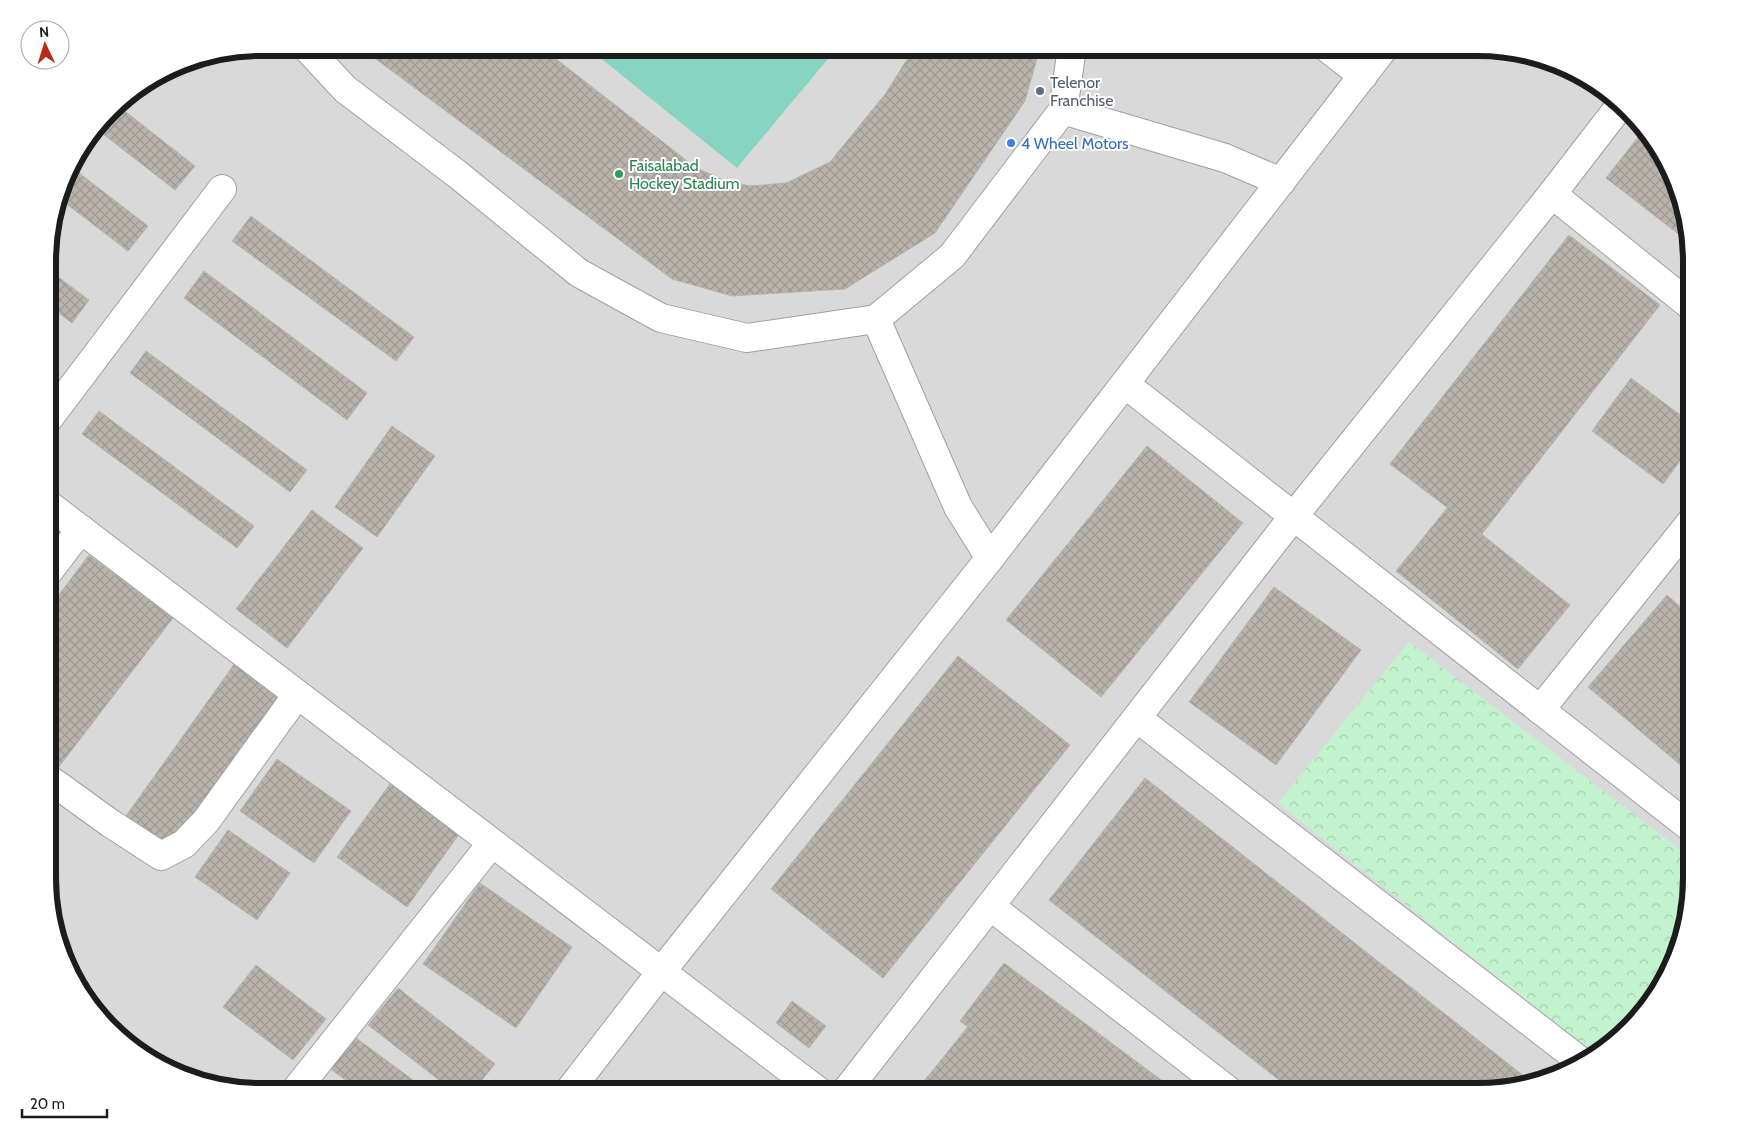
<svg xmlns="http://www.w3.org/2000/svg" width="1739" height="1139" viewBox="0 0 1739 1139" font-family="Cabin,sans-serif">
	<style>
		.residential { fill: #dad9d9 }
		.park { fill: url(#park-crowns) }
		.pitch { fill: #88d4c3 }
		.building { fill: url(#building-cross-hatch); stroke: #bcb4a7 }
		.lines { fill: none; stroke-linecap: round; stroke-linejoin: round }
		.minor-casing { stroke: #a0a0a0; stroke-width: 30 }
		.minor { stroke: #fff; stroke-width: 28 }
		.service-dot { fill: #5c6f8a; stroke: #fff; stroke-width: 2 }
		.shop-dot { fill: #3f7fe0; stroke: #fff; stroke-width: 2 }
		.leisure-dot { fill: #2e9e5b; stroke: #fff; stroke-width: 2 }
		.labels { text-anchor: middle; stroke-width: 4; stroke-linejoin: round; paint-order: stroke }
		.service-label { font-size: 16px; fill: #4e5e75; stroke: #fff; text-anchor: start }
		.shop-label { font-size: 16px; fill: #366cbe; stroke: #fff; text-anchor: start }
		.leisure-label { font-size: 16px; fill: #27864d; stroke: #fff; text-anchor: start }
		.rim { fill: none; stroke: #1c1c1c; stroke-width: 6 }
	</style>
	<defs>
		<pattern id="park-crowns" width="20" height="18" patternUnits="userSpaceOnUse" patternTransform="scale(1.25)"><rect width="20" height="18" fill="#c3f3ce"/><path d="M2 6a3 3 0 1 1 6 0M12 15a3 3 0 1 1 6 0" fill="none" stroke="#a7d0b0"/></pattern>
		<pattern id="building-cross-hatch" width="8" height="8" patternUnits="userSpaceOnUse" patternTransform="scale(1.25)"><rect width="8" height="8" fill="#b9b3ac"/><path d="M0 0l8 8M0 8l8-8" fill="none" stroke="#9e9993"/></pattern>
	</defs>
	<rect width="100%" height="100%" fill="#ecebe3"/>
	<!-- residential -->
	<polygon class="residential" points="262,48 1478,48 1546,59 1597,84 1663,155 1691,248 1691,891 1680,946 1655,997 1584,1063 1491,1091 261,1091 193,1080 142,1055 76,985 49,905 49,234 70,167 120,101 180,64"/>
	<!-- park -->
	<polygon class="park" points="1409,642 1691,858 1691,891 1680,946 1655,997 1594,1054 1278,803"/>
	<!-- pitch -->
	<polygon class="pitch" points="588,48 837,48 737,168"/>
	<!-- building -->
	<g class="building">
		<polygon points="361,48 542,48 695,167 723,180 750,186 786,183 830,162 886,93 914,48 1040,48 1025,101 935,233 845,289 732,296 672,279"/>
		<polygon points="117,105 195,166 175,190 98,130"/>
		<polygon points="1642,132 1663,155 1690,243 1606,178"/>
		<polygon points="70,166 148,226 128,251 60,199"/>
		<polygon points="251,216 414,337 396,361 232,241"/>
		<polygon points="1569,235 1660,305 1482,534 1390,464"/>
		<polygon points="49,270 89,300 72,323 49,306"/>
		<polygon points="204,271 367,393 347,420 184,298"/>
		<polygon points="146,351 307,470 290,492 130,373"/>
		<polygon points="1631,378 1691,423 1691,446 1663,484 1592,431"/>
		<polygon points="99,411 254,526 237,548 82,434"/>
		<polygon points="392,426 435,456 377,537 335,507"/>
		<polygon points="1147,446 1243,523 1101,697 1006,620"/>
		<polygon points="1448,507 1570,605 1518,669 1396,571"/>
		<polygon points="312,510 363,548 287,648 236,609"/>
		<polygon points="49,523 70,540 49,565"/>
		<polygon points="89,555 173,618 55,772 49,768 49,608"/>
		<polygon points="1274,587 1361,650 1276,765 1189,702"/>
		<polygon points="1667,595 1691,616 1691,774 1588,687"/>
		<polygon points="958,656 1070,745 883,978 771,889"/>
		<polygon points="235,663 284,697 174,851 126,816"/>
		<polygon points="277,759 351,811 314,863 240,811"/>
		<polygon points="1145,778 1529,1080 1491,1091 1293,1091 1049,900"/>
		<polygon points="390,784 460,833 407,907 337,857"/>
		<polygon points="228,830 290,873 257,920 195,877"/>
		<polygon points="480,883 572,947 516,1028 423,964"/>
		<polygon points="1004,963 1176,1091 1054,1091 960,1021"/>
		<polygon points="256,965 326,1019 293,1060 223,1007"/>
		<polygon points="398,988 495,1064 473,1091 453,1091 368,1025"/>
		<polygon points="792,1001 826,1026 809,1048 776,1023"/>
		<polygon points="975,1018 1067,1091 916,1091"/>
		<polygon points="352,1035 428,1091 361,1091 329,1068"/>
	</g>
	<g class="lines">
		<defs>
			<g id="minor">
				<polyline points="307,48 345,89 457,174 579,273 661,318 747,338 876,319 952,256 1063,110 1072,48"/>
				<polyline points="1327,48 1363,76"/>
				<polyline points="1063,110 1225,158 1281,182"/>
				<polyline points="1552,194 1691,306"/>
				<polyline points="876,319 958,507 990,558"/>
				<polyline points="1125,384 1691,828"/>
				<polyline points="49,418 222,189"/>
				<polyline points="49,505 818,1091"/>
				<polyline points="49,571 81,529"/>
				<polyline points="1540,710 1691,522"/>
				<polyline points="1137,718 1583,1063"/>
				<polyline points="49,779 110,823 161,856 184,844 206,821 297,695"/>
				<polyline points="990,906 1229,1091"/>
				<polyline points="295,1091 492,843"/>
				<polyline points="569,1091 661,972 990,558 1384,48"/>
				<polyline points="846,1091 1293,517 1552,194 1619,107"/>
			</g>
		</defs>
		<!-- minor casing -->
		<use href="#minor" class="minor-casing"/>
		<!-- minor -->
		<use href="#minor" class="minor"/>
	</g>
	<!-- markers -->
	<circle class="service-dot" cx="1040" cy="91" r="5"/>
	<circle class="shop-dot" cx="1011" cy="143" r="5"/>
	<circle class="leisure-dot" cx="619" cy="174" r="5"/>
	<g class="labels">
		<!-- service labels -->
		<g class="service-label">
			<text x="1050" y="88">Telenor<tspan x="1050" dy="18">Franchise</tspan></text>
		</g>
		<!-- shop labels -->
		<g class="shop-label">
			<text x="1021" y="149">4 Wheel Motors</text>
		</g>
		<!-- leisure labels -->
		<g class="leisure-label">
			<text x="629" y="171">Faisalabad<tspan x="629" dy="18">Hockey Stadium</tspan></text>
		</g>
	</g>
	<!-- crop -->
	<path d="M0 0H1739V1139H0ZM261 56H1478A205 205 0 0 1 1683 261V878A205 205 0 0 1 1478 1083H261A205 205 0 0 1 56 878V261A205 205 0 0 1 261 56Z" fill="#fff" fill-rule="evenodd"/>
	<path class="rim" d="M261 56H1478A205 205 0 0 1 1683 261V878A205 205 0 0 1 1478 1083H261A205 205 0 0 1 56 878V261A205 205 0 0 1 261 56Z"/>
	<!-- north arrow -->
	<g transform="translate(45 45) rotate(356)"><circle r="24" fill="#ffffff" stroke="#a4a4a4"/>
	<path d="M0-4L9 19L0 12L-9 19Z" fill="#b42d14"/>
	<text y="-8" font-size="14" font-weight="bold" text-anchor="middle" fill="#1c1c1c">N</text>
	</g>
	<!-- scale -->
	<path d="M22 1109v8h85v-8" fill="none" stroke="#1c1c1c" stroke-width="2.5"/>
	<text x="30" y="1109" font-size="15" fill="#1c1c1c" stroke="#ffffff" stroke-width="4" paint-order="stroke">20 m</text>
</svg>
